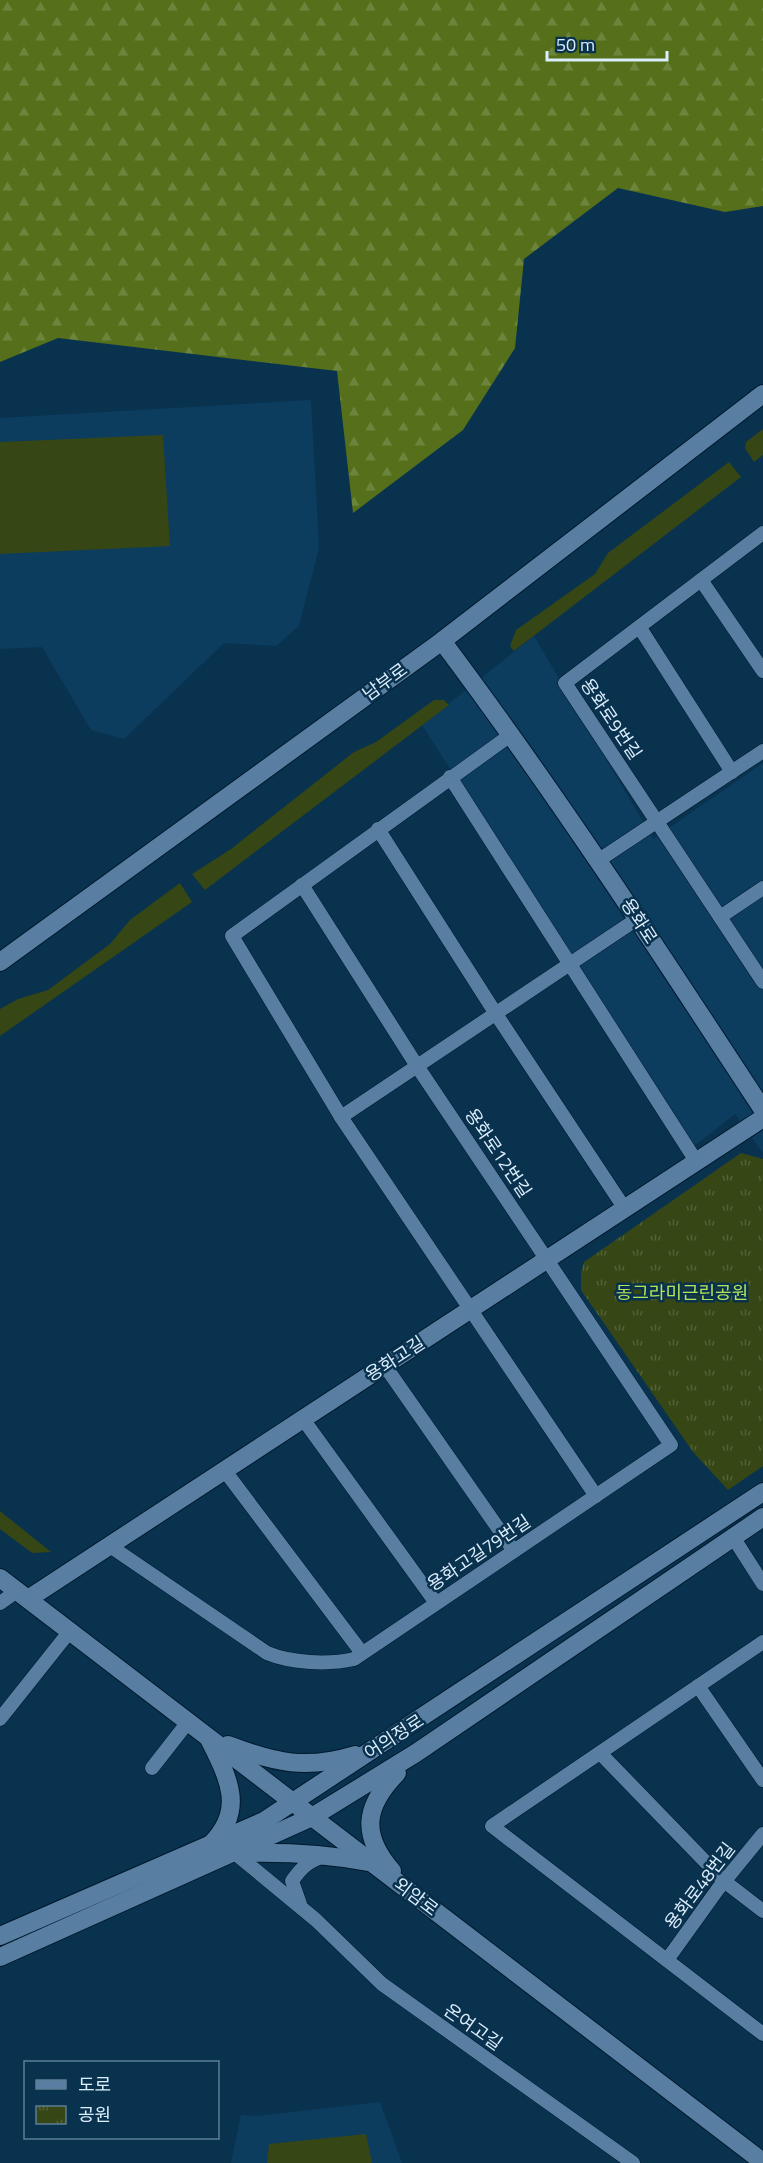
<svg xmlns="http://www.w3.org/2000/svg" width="763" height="2163" viewBox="0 0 763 2163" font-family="'Titillium Web','Noto Sans KR',sans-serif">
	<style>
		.built { fill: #0c3d5f }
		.green { fill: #364615 }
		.forest { fill: url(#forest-firs) }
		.park { fill: url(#park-tufts) }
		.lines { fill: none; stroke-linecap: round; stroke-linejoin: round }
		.street-casing { stroke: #00192e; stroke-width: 15 }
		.secondary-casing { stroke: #00192e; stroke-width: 20 }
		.street { stroke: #587fa1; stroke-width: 14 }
		.secondary { stroke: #587fa1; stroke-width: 18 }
		.labels { text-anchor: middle; stroke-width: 5; stroke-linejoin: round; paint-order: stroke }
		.street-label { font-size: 18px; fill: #dcedfc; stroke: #09324f }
		.park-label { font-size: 18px; fill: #b5e259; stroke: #09324f }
	</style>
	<defs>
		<pattern id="forest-firs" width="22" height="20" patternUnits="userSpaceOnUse" patternTransform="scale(1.5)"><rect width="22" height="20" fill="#556f1a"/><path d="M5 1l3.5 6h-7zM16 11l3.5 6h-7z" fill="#6d843c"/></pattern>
		<pattern id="park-tufts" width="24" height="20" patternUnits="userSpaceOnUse" patternTransform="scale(1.5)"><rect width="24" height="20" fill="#364615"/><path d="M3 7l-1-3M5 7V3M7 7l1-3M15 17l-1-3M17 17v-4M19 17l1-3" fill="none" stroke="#526138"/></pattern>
	</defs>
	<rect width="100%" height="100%" fill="#09324f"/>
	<!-- built -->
	<g class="built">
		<polygon points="311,400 319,548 299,626 276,646 224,643 124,739 91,730 42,647 0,649 0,418"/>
		<polygon points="534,636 653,839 763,763 763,1153 735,1114 693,1147 422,725"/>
		<polygon points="380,2102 402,2163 231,2163 241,2115 257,2116"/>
	</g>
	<!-- green -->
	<g class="green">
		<polygon points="763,429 763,455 754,462 745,448 746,442"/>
		<polygon points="163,435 170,546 0,554 0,442"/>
		<polygon points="729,462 741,477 514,651 510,646 516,630 595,574 608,553"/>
		<polygon points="434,700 444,700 449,705 205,890 192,874 231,849 354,752 376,742"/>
		<polygon points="180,883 192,902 0,1036 0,1009 18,999 48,990 110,944 130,920"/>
		<polygon points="0,1511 51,1552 32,1553 0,1529"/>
		<polygon points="366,2134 372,2163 267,2163 269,2144"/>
	</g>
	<!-- forest -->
	<polygon class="forest" points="0,0 763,0 763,206 725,212 618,188 524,259 515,348 463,430 353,513 337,371 58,338 0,362"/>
	<!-- park -->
	<polygon class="park" points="741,1153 763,1159 763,1466 728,1490 693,1452 581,1290 581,1273 584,1262"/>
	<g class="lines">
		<defs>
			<g id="street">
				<polyline points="763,533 565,683 763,982"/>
				<polyline points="701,580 763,671"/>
				<polyline points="640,628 732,772"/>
				<polyline points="512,734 232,936 341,1117 596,1496"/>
				<polyline points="450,777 696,1161"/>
				<polyline points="378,829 496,1014 625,1209"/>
				<polyline points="599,860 763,751"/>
				<polyline points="720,917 763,888"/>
				<polyline points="341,1117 637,919"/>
				<polyline points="385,1366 514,1551"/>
				<polyline points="303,1419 436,1603"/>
				<polyline points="225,1471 362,1653"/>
				<polyline points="733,1537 763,1584"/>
				<path d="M110,1546L267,1653C291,1663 328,1665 354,1659L671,1445L417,1066L302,885"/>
				<polyline points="0,1603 17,1591"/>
				<polyline points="763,1642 492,1826 763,2034"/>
				<polyline points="698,1686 763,1780"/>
				<polyline points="0,1719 70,1631"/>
				<polyline points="600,1753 724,1881 763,1911"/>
				<polyline points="152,1768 188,1722"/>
				<polyline points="236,1854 316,1920 382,1984 633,2163"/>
				<path d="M300,1904L292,1881C301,1868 309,1860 325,1856"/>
				<polyline points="667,1960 718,1889 763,1834"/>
			</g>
			<g id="secondary">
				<path d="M442,641C556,793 659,951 763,1110"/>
				<polyline points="0,962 442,641 763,394"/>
				<polyline points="0,1578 763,2162"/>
				<polyline points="28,1599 763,1118"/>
				<path d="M210,1741C229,1779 245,1810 211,1844"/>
				<path d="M228,1745C276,1763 306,1770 355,1755"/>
				<path d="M244,1853C287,1852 326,1854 368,1862"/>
				<path d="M392,1871C360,1834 365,1806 397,1773"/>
				<polyline points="0,1936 264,1821 763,1492"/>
				<polyline points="0,1957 312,1817 416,1753 763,1517"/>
			</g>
		</defs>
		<!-- street casing -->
		<use href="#street" class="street-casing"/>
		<!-- secondary casing -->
		<use href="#secondary" class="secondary-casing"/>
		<!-- street -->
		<use href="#street" class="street"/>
		<!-- secondary -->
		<use href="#secondary" class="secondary"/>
	</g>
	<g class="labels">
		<!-- street labels -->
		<g class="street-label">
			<text transform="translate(385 682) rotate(-36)" y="6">남부로</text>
			<text transform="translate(611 719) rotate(56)" y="6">용화로9번길</text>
			<text transform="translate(639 921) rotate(57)" y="6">용화로</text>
			<text transform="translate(498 1153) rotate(56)" y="6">용화로12번길</text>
			<text transform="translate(395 1359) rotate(-33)" y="6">용화고길</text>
			<text transform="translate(479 1553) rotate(-34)" y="6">용화고길79번길</text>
			<text transform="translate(394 1737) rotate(-33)" y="6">어의정로</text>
			<text transform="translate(700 1886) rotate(-53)" y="6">용화로48번길</text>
			<text transform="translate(416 1897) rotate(37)" y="6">외암로</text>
			<text transform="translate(473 2027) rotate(35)" y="6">온여고길</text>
		</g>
		<!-- park labels -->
		<g class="park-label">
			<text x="682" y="1299">동그라미근린공원</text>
		</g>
	</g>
	<!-- legend -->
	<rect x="24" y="2061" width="195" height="78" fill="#09324f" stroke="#5d7d94" stroke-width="1.5"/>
	<rect x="36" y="2080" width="30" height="9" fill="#587fa1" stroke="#5d7d94" stroke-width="1.5"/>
	<text x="78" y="2091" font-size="18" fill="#dcedfc">도로</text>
	<rect x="36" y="2106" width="30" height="18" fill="url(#park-tufts)" stroke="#5d7d94" stroke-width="1.5"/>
	<text x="78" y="2121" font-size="18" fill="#dcedfc">공원</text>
	<!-- scale -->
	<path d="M547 51v9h120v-9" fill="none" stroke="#dcedfc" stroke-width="3"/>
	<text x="556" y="51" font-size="18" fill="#dcedfc" stroke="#09324f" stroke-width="4.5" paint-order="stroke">50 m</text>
</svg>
